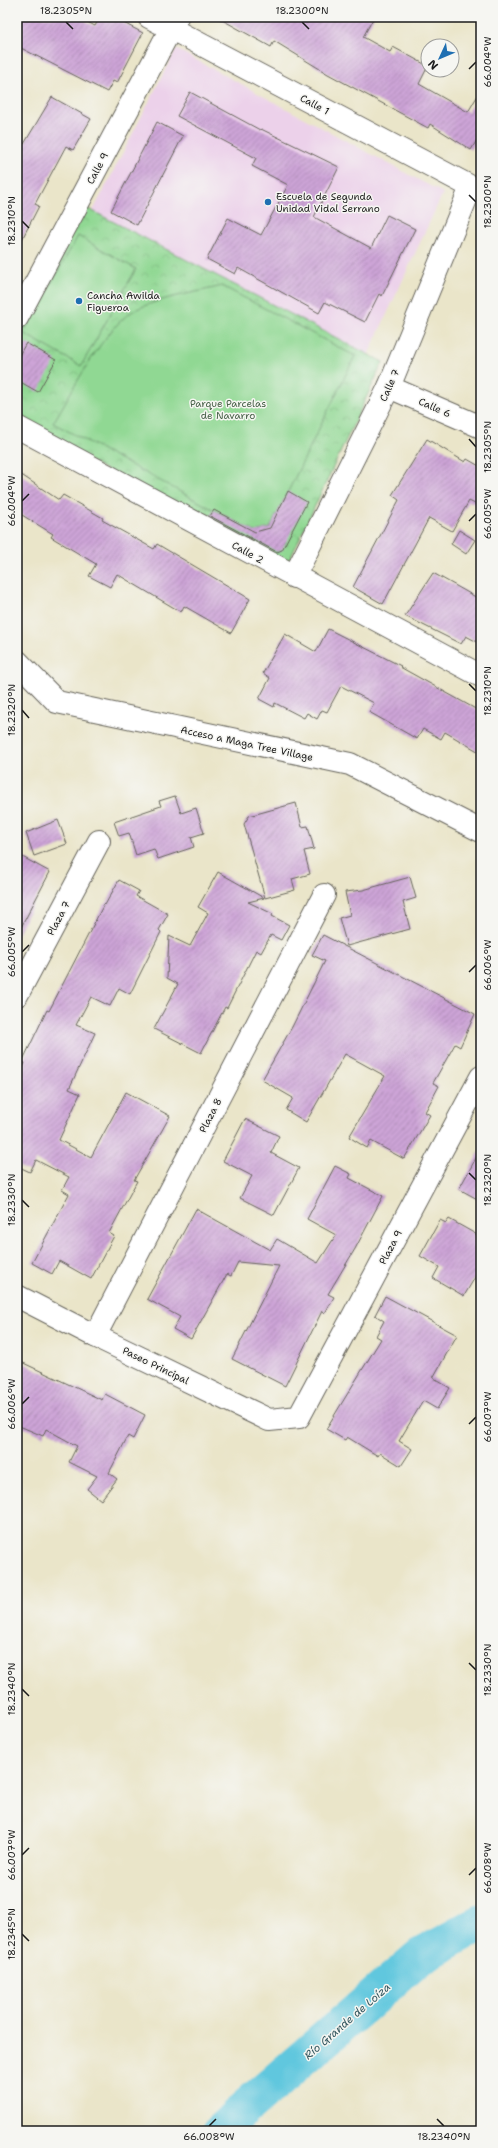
<svg xmlns="http://www.w3.org/2000/svg" width="498" height="2148" viewBox="0 0 498 2148" font-family="'Shantell Sans',sans-serif">
	<style>
		.built { fill: #ecd1ea }
		.park { fill: url(#park-crowns); stroke: #567a58 }
		.garden { fill: #90d893; stroke: #567a58 }
		.lines { fill: none; stroke-linecap: round; stroke-linejoin: round }
		.river { stroke: #61c7de; stroke-width: 37 }
		.building { fill: url(#building-hatch) }
		.street-casing { stroke: #646259; stroke-width: 24 }
		.street { stroke: #fff; stroke-width: 22 }
		.ticks { fill: none; stroke: #1c1c1c; stroke-width: 1.5 }
		.poi-dot { fill: #1f6fb2; stroke: #f6f6f2; stroke-width: 1.5 }
		.labels { text-anchor: middle; stroke-width: 3; stroke-linejoin: round; paint-order: stroke }
		.street-label { font-size: 10px; fill: #1c1c1c; stroke: #f6f6f2 }
		.poi-label { font-size: 10px; fill: #1c1c1c; stroke: #f6f6f2; text-anchor: start }
		.park-label { font-size: 10px; fill: #455e46; stroke: #f6f6f2 }
		.water-label { font-size: 11px; font-style: italic; fill: #345860; stroke: #f6f6f2 }
		.neatline { fill: none; stroke: #1c1c1c; stroke-width: 1.5 }
		.ticks-label { font-size: 10px; text-anchor: middle; fill: #1c1c1c }
	</style>
	<defs>
		<pattern id="park-crowns" width="20" height="18" patternUnits="userSpaceOnUse"><rect width="20" height="18" fill="#90d893"/><path d="M2 6a3 3 0 1 1 6 0M12 15a3 3 0 1 1 6 0" fill="none" stroke="#7cb97e"/></pattern>
		<pattern id="building-hatch" width="6" height="6" patternUnits="userSpaceOnUse"><rect width="6" height="6" fill="#cda4d7"/><path d="M-1 1l2-2M0 6l6-6M5 7l2-2" fill="none" stroke="#a685ae"/></pattern>
	</defs>
	<rect width="100%" height="100%" fill="#f6f6f2"/>
	<filter id="ink" filterUnits="userSpaceOnUse"><feTurbulence type="fractalNoise" baseFrequency=".025" numOctaves="2"/><feDisplacementMap in="SourceGraphic" scale="8" xChannelSelector="R" yChannelSelector="G"/><feConvolveMatrix kernelMatrix="1 2 1 2 8 2 1 2 1" color-interpolation-filters="sRGB"/></filter>
	<filter id="wash" filterUnits="userSpaceOnUse"><feTurbulence type="fractalNoise" baseFrequency=".012" numOctaves="4" result="noise"/><feDisplacementMap in="SourceGraphic" scale="16" xChannelSelector="R" yChannelSelector="G"/><feGaussianBlur stdDeviation="0.9" result="paint"/><feColorMatrix in="noise" values="0 0 0 0 0 0 0 0 0 0 0 0 0 0 0 0 0 1.4 0 .05"/><feComposite in="paint" operator="in"/></filter>
	<g filter="url(#wash)">
		<rect width="100%" height="100%" fill="#eae5c9"/>
		<!-- built -->
		<polygon class="built" points="176,49 443,193 368,355 93,211"/>
		<!-- park -->
		<polygon class="park" points="85,207 383,362 290,559 276,563 17,421 17,334"/>
		<!-- garden -->
		<g class="garden">
			<polygon points="78,236 136,269 81,366 23,333"/>
			<path d="M222,286L355,356L270,528L255,532L53,423C71,394 106,323 137,309C163,297 195,293 222,286Z"/>
		</g>
		<g class="lines">
			<!-- river -->
			<polyline class="river" points="221,2131 244,2109 421,1956 481,1923"/>
		</g>
		<g id="blocks">
			<!-- building -->
			<g class="building">
				<polygon points="17,17 78,17 95,26 100,17 112,17 143,33 117,83 113,81 107,92 17,46"/>
				<polygon points="217,17 374,17 363,37 390,52 393,47 428,66 419,84 468,112 481,90 481,133 471,150 430,124 428,128 328,74 274,41 271,47"/>
				<polygon points="190,92 260,130 261,129 339,167 314,217 371,248 387,215 415,229 382,296 379,294 365,322 325,302 319,313 238,268 235,274 207,259 228,218 261,235 288,185 252,166 256,158 177,116"/>
				<polygon points="52,97 91,119 73,150 66,146 35,204 39,206 17,249 17,140 24,144"/>
				<polygon points="157,122 183,136 137,225 111,211"/>
				<polygon points="26,343 56,360 38,392 17,380 17,359"/>
				<polygon points="427,439 465,462 467,459 481,467 481,507 469,501 452,531 429,518 383,604 353,587 399,500 392,495"/>
				<polygon points="17,472 59,500 63,495 103,518 102,520 154,549 157,544 250,599 231,633 184,606 181,612 117,574 110,587 89,576 96,564 51,537 53,534 17,512"/>
				<polygon points="288,491 307,502 282,550 277,552 210,516 214,510 255,532 270,528"/>
				<polygon points="459,530 475,540 466,554 451,544"/>
				<polygon points="433,573 481,600 481,644 466,636 461,644 405,616"/>
				<polygon points="328,629 401,666 400,667 481,712 481,753 445,732 441,739 423,729 417,739 369,712 374,703 341,686 327,712 322,710 317,719 307,713 304,718 275,703 274,707 259,699 270,678 263,673 285,634 316,652"/>
				<polygon points="175,796 181,813 196,808 204,833 191,837 194,847 158,859 154,849 136,855 129,833 119,836 114,822 161,806 159,801"/>
				<polygon points="296,803 302,827 308,826 314,849 304,851 310,874 292,879 295,890 265,898 244,824 249,816"/>
				<polygon points="58,820 67,844 34,856 26,833"/>
				<polygon points="17,854 50,872 17,935"/>
				<polygon points="218,872 264,898 248,902 273,914 272,916 289,925 281,940 271,935 261,953 256,950 227,1008 225,1007 201,1053 154,1029 178,984 167,978 169,936 190,946 208,913 198,907"/>
				<polygon points="410,877 416,898 403,902 410,929 347,946 339,918 350,915 345,892 363,890"/>
				<polygon points="119,880 139,891 136,896 168,914 159,930 161,932 130,994 119,988 110,1006 91,997 76,1025 95,1033 69,1089 80,1094 59,1140 91,1157 126,1092 170,1116 134,1180 137,1181 109,1233 114,1236 91,1279 59,1261 52,1274 32,1263 69,1194 62,1190 69,1177 36,1160 30,1172 17,1166 17,1079 25,1063 22,1062 47,1010 49,1011 104,904 105,905"/>
				<polygon points="323,935 475,1014 460,1047 455,1044 433,1083 439,1086 425,1112 430,1115 404,1159 371,1141 367,1148 349,1137 385,1076 345,1054 306,1122 286,1110 293,1098 262,1080 292,1027 325,961 312,955"/>
				<polygon points="245,1119 279,1136 271,1153 299,1168 274,1215 240,1198 252,1176 223,1161"/>
				<polygon points="481,1149 481,1201 459,1189"/>
				<polygon points="335,1166 351,1174 349,1178 383,1196 355,1249 328,1294 334,1297 325,1313 322,1311 285,1386 232,1359 279,1266 238,1262 231,1276 227,1274 191,1339 173,1329 180,1317 147,1299 196,1209 270,1250 277,1239 318,1263 336,1235 307,1219"/>
				<polygon points="449,1219 481,1237 481,1267 464,1296 433,1278 439,1267 420,1256 440,1220 446,1223"/>
				<polygon points="385,1296 457,1335 433,1378 450,1388 437,1409 423,1401 399,1441 412,1449 401,1466 380,1453 378,1456 347,1437 345,1440 326,1429 381,1339 376,1336 384,1321 375,1315"/>
				<polygon points="17,1360 102,1400 105,1394 145,1415 133,1439 128,1436 109,1473 117,1479 101,1500 87,1489 97,1476 69,1462 77,1446 46,1429 43,1436 17,1425"/>
			</g>
		</g>
	</g>
	<g filter="url(#ink)">
		<use href="#blocks" fill-opacity="0" stroke="#646259" stroke-width="1"/>
		<g class="lines">
			<defs>
				<g id="street">
					<polyline points="149,17 481,192"/>
					<polyline points="17,318 177,17"/>
					<polyline points="389,387 481,427"/>
					<polyline points="17,427 481,676"/>
					<polyline points="294,577 389,387 471,187"/>
					<polyline points="17,661 57,702 350,764 481,831"/>
					<polyline points="17,995 99,841"/>
					<polyline points="17,1296 95,1336 269,1420 299,1417 481,1077"/>
					<polyline points="95,1336 324,895"/>
				</g>
			</defs>
			<!-- street casing -->
			<use href="#street" class="street-casing"/>
			<!-- street -->
			<use href="#street" class="street"/>
		</g>
	</g>
	<!-- ticks -->
	<path class="ticks" d="M66,22L73,29M302,22L309,29M469,69L476,62M469,195L476,202M22,221L29,228M469,439L476,447M22,501L29,494M469,521L476,514M469,684L476,691M22,710L29,718M22,952L29,945M469,972L476,965M469,1173L476,1180M22,1200L29,1207M22,1404L29,1397M469,1424L476,1417M469,1663L476,1670M22,1689L29,1696M22,1855L29,1848M469,1875L476,1868M22,1934L29,1941M437,2119L444,2126M209,2126L216,2119"/>
	<!-- markers -->
	<g class="poi-dot">
		<circle cx="268" cy="202" r="4"/>
		<circle cx="79" cy="301" r="4"/>
	</g>
	<g class="labels">
		<!-- street labels -->
		<g class="street-label">
			<text transform="translate(315 104) rotate(28)" y="4">Calle 1</text>
			<text transform="translate(97 168) rotate(-62)" y="4">Calle 9</text>
			<text transform="translate(389 385) rotate(-66)" y="4">Calle 7</text>
			<text transform="translate(435 407) rotate(24)" y="4">Calle 6</text>
			<text transform="translate(248 552) rotate(29)" y="4">Calle 2</text>
			<text transform="translate(247 743) rotate(12)" y="4">Acceso a Maga Tree Village</text>
			<text transform="translate(58 918) rotate(-62)" y="4">Plaza 7</text>
			<text transform="translate(210 1115) rotate(-63)" y="4">Plaza 8</text>
			<text transform="translate(390 1247) rotate(-62)" y="4">Plaza 9</text>
			<text transform="translate(156 1365) rotate(26)" y="4">Paseo Principal</text>
		</g>
		<!-- poi labels -->
		<g class="poi-label">
			<text x="276" y="200">Escuela de Segunda<tspan x="276" dy="12">Unidad Vidal Serrano</tspan></text>
			<text x="87" y="299">Cancha Awilda<tspan x="87" dy="12">Figueroa</tspan></text>
		</g>
		<!-- park labels -->
		<g class="park-label">
			<text x="228" y="407">Parque Parcelas<tspan x="228" dy="12">de Navarro</tspan></text>
		</g>
		<!-- water labels -->
		<g class="water-label">
			<text transform="translate(347 2021) rotate(-41)" y="4">Río Grande de Loíza</text>
		</g>
	</g>
	<!-- margin -->
	<rect width="498" height="2148" fill="none" stroke="#f6f6f2" stroke-width="44"/>
	<!-- north arrow -->
	<g transform="translate(440 58) rotate(226)"><circle r="19" fill="#f6f6f2" stroke="#9f9f9c"/>
	<path d="M0-3L7 15L0 10L-7 15Z" fill="#1f6fb2"/>
	<text y="-6" font-size="11" font-weight="bold" text-anchor="middle" fill="#1c1c1c">N</text>
	</g>
	<rect x="22" y="22" width="454" height="2104" class="neatline"/>
	<g class="ticks-label">
		<text x="66" y="14">18.2305°N</text>
		<text x="302" y="14">18.2300°N</text>
		<text transform="translate(487 62) rotate(-90)" y="4">66.004°W</text>
		<text transform="translate(487 202) rotate(-90)" y="4">18.2300°N</text>
		<text transform="translate(11 221) rotate(-90)" y="4">18.2310°N</text>
		<text transform="translate(487 447) rotate(-90)" y="4">18.2305°N</text>
		<text transform="translate(11 501) rotate(-90)" y="4">66.004°W</text>
		<text transform="translate(487 514) rotate(-90)" y="4">66.005°W</text>
		<text transform="translate(487 691) rotate(-90)" y="4">18.2310°N</text>
		<text transform="translate(11 710) rotate(-90)" y="4">18.2320°N</text>
		<text transform="translate(11 952) rotate(-90)" y="4">66.005°W</text>
		<text transform="translate(487 965) rotate(-90)" y="4">66.006°W</text>
		<text transform="translate(487 1180) rotate(-90)" y="4">18.2320°N</text>
		<text transform="translate(11 1200) rotate(-90)" y="4">18.2330°N</text>
		<text transform="translate(11 1404) rotate(-90)" y="4">66.006°W</text>
		<text transform="translate(487 1417) rotate(-90)" y="4">66.007°W</text>
		<text transform="translate(487 1670) rotate(-90)" y="4">18.2330°N</text>
		<text transform="translate(11 1689) rotate(-90)" y="4">18.2340°N</text>
		<text transform="translate(11 1855) rotate(-90)" y="4">66.007°W</text>
		<text transform="translate(487 1868) rotate(-90)" y="4">66.008°W</text>
		<text transform="translate(11 1934) rotate(-90)" y="4">18.2345°N</text>
		<text x="209" y="2140">66.008°W</text>
		<text x="444" y="2140">18.2340°N</text>
	</g>
</svg>
